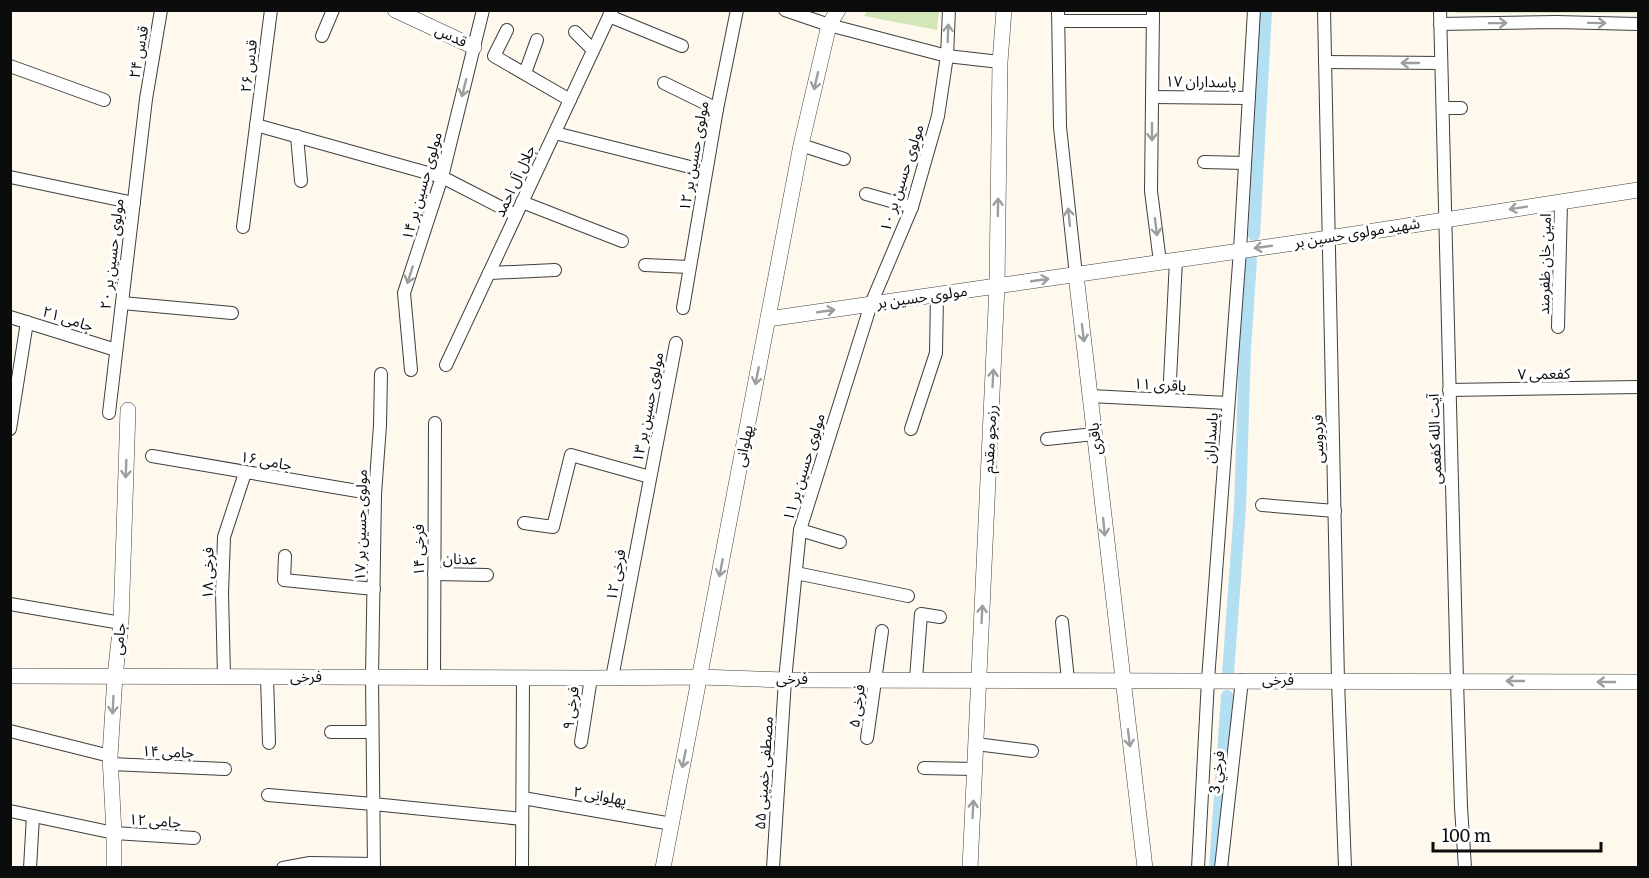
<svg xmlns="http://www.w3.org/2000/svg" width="1649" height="878" viewBox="0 0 1649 878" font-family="Literata,'Noto Sans Arabic',serif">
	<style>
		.green { fill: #d3e6b8 }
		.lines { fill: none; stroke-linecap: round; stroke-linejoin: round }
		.canal { stroke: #b3dff3; stroke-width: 12 }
		.minor-casing { stroke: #3f3f3f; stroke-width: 14 }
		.tertiary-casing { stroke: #3f3f3f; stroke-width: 16 }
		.minor { stroke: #fff; stroke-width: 12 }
		.tertiary { stroke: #fff; stroke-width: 15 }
		.oneway { stroke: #9e9e9e }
		.labels { text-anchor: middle; stroke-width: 6; stroke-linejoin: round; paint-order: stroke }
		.street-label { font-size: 15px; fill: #0c0c0c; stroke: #fff }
	</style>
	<rect width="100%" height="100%" fill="#fef9ec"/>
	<!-- green -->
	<g class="green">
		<polygon points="867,11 939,11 937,30 864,16"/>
		<polygon points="1456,11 1456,10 1636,11 1636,13 1456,13"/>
	</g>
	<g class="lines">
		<!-- canal -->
		<g class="canal">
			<polyline points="1254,235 1266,10"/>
			<polyline points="1228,674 1240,508 1245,349 1251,260"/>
			<polyline points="1215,868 1227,696"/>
		</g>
		<defs>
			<g id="minor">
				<polyline points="785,10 829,25 947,56 1000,62"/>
				<polyline points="1058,10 1060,127 1076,275"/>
				<polyline points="1153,10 1151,191 1160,262"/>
				<polyline points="1324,10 1338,681 1345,868"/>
				<polyline points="1440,10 1457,681 1461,807 1465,868"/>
				<polyline points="609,16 682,46"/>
				<polyline points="1059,21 1153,21"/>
				<polyline points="1440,24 1556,22 1638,24"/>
				<polyline points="507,30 494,56 570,100"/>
				<polyline points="575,32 593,50"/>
				<polyline points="322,36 333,10"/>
				<polyline points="1325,62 1441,63"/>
				<polyline points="10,66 104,100"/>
				<polyline points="525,73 537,40"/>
				<polyline points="664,83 717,109"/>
				<polyline points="1152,97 1249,98"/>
				<polyline points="1443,108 1461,108"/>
				<polyline points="256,125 442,177 516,215"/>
				<polyline points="555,133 706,171"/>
				<polyline points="297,136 301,181"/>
				<polyline points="801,145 844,159"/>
				<polyline points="1204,162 1245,163"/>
				<polyline points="10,177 134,203"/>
				<polyline points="866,194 912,207"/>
				<polyline points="522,202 622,241"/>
				<polyline points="243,227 271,10"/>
				<polyline points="645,265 689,267"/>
				<polyline points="489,273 555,270"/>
				<polyline points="122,303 232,313"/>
				<polyline points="683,308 717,109 737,10"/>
				<polyline points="10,317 116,350"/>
				<polyline points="1558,327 1561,202"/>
				<polyline points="446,365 612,10"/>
				<polyline points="411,370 404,293 442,177 483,10"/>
				<polyline points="1449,390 1638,387"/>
				<polyline points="1090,396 1228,403"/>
				<polyline points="1169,400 1176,260"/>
				<polyline points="109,413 146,99 161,10"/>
				<polyline points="10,429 27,322"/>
				<polyline points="911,429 936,353 937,295"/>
				<polyline points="1047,439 1094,434"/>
				<polyline points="152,456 375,494"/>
				<polyline points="1262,505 1335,511"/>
				<polyline points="524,523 553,527 571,455 650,477"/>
				<polyline points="800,530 840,542"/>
				<polyline points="285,556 284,580 374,589"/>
				<polyline points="796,573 908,596"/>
				<polyline points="434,574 487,575"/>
				<polyline points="10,604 121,623"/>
				<polyline points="1062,622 1068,680"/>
				<polyline points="224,677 222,593 224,537 245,473"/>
				<polyline points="267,677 269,743"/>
				<polyline points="434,678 435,423"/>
				<polyline points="612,678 676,343"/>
				<polyline points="916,679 921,614 940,617"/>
				<polyline points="10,731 110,756"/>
				<polyline points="331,732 372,732"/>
				<polyline points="867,738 882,631"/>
				<polyline points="581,742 591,678"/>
				<polyline points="976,744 1032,751"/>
				<polyline points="110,764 225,769"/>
				<polyline points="924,768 975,769"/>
				<polyline points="268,795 373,804 522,819"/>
				<polyline points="523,798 672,824"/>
				<polyline points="10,811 114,833 194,838"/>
				<polyline points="30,868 33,816"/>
				<polyline points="283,868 310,863 374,864"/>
				<polyline points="374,868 372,677 375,494 380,425 381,374"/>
				<polyline points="522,868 523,678"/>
				<polyline points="773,868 785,680 800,530 871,304 912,207 938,116 947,56 949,10"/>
				<polyline points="1198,868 1208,680 1240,250 1254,10"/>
				<polyline points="1221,868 1242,680"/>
			</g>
			<g id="tertiary">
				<polyline points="395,10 474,47"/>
				<polyline points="1076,275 1145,868"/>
				<polyline points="768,319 1329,238 1638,190"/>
				<polyline points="10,676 591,678 700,677 785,680 1638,682"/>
				<polyline points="114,868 114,833 110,756 115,676 121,623 128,410"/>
				<polyline points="663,868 801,145 829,25 838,10"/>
				<polyline points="970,868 997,286 1000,62 1004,10"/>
			</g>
		</defs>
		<!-- minor casing -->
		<use href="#minor" class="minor-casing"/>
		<!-- tertiary casing -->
		<use href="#tertiary" class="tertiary-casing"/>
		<!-- minor -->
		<use href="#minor" class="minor"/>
		<!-- tertiary -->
		<use href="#tertiary" class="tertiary"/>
	</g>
	<!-- one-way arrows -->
	<defs><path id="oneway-shaft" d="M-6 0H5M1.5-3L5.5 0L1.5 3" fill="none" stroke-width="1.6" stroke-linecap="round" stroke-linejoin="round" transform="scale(1.5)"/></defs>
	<g class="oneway">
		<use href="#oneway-shaft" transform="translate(1498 23) rotate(-1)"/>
		<use href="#oneway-shaft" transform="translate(1597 23) rotate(1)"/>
		<use href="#oneway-shaft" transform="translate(948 33) rotate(-88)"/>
		<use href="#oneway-shaft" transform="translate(1410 63) rotate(-180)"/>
		<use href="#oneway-shaft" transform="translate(816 81) rotate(103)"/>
		<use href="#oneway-shaft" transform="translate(464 88) rotate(104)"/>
		<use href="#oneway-shaft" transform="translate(1152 132) rotate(90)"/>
		<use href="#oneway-shaft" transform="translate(998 207) rotate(-89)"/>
		<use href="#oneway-shaft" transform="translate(1518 208) rotate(171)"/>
		<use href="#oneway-shaft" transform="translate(1069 217) rotate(-96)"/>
		<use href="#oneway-shaft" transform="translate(1156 227) rotate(83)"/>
		<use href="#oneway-shaft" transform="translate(1263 247) rotate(172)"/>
		<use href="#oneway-shaft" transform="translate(410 275) rotate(108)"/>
		<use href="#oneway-shaft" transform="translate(1040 280) rotate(-8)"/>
		<use href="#oneway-shaft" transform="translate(826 311) rotate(-8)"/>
		<use href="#oneway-shaft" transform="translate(1083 333) rotate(83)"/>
		<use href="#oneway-shaft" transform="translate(757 376) rotate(101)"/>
		<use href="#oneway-shaft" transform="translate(993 378) rotate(-87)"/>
		<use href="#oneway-shaft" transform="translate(126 469) rotate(92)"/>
		<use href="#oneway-shaft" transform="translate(1104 527) rotate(84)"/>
		<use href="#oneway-shaft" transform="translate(721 568) rotate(101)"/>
		<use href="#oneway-shaft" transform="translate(982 614) rotate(-87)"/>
		<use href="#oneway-shaft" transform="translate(1515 681) rotate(-180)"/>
		<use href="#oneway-shaft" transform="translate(1606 682) rotate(-180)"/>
		<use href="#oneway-shaft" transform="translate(113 705) rotate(93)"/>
		<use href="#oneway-shaft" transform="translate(1129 738) rotate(83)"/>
		<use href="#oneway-shaft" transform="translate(684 759) rotate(101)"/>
		<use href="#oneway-shaft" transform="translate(973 809) rotate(-87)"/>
	</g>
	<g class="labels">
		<!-- street labels -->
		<g class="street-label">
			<text transform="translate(451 36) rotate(25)" y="5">قدس</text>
			<text transform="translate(139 52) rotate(-80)" y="5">قدس ۲۴</text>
			<text transform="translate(249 66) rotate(-83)" y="5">قدس ۲۶</text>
			<text transform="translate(1201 82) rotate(1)" y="5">پاسداران ۱۷</text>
			<text transform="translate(694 156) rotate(-80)" y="5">مولوی حسین بر ۱۲</text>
			<text transform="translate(902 178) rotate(-72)" y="5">مولوی حسین بر ۱۰</text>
			<text transform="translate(515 181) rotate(-65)" y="5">جلال آل احمد</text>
			<text transform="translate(422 186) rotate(-74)" y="5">مولوی حسین بر ۱۴</text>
			<text transform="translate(1357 233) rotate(-9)" y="5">شهید مولوی حسین بر</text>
			<text transform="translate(112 254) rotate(-83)" y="5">مولوی حسین بر ۲۰</text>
			<text transform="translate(1545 264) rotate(-89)" y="5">امین خان ظفرمند</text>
			<text transform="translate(922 297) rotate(-8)" y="5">مولوی حسین بر</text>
			<text transform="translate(68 319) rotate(18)" y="5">جامی ۲۱</text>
			<text transform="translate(1544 374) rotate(-1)" y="5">کفعمی ۷</text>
			<text transform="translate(1160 385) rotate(3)" y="5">باقری ۱۱</text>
			<text transform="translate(648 407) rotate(-79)" y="5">مولوی حسین بر ۱۳</text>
			<text transform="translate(1211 438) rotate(-86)" y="5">پاسداران</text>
			<text transform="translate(990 439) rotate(-87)" y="5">رزمجو مقدم</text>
			<text transform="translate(1095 439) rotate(-96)" y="5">باقری</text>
			<text transform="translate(1318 439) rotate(-91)" y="5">فردوسی</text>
			<text transform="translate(1435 439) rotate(-92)" y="5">آیت الله کفعمی</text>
			<text transform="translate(744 446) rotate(-79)" y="5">پهلوانی</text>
			<text transform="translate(266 461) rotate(10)" y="5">جامی ۱۶</text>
			<text transform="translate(804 467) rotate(-73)" y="5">مولوی حسین بر ۱۱</text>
			<text transform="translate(361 525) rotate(-89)" y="5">مولوی حسین بر ۱۷</text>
			<text transform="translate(419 550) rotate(-90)" y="5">فرخی ۱۴</text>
			<text transform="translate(460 559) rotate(1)" y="5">عدنان</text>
			<text transform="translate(208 573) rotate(-89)" y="5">فرخی ۱۸</text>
			<text transform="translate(616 575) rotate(-79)" y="5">فرخی ۱۲</text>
			<text transform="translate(119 639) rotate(-84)" y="5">جامی</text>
			<text x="306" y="682">فرخی</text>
			<text x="792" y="684">فرخی</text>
			<text x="1278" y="685">فرخی</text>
			<text transform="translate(857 706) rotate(-82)" y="5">فرخی ۵</text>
			<text transform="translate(571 708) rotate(-82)" y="5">فرخی ۹</text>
			<text transform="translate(168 752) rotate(2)" y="5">جامی ۱۴</text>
			<text transform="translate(1217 772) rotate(-83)" y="5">فرخي 3</text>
			<text transform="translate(764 773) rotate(-86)" y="5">مصطفی خمینی ۵۵</text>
			<text transform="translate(600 796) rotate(10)" y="5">پهلوانی ۲</text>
			<text transform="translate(155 821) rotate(4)" y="5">جامی ۱۲</text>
		</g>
	</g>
	<!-- border -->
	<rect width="1649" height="878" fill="none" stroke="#0c0c0c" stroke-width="24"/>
	<!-- scale -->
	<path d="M1433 842v9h168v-9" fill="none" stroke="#0c0c0c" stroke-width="3"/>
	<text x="1442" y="842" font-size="18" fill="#0c0c0c" stroke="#ffffff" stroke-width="4.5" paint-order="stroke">100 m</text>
</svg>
